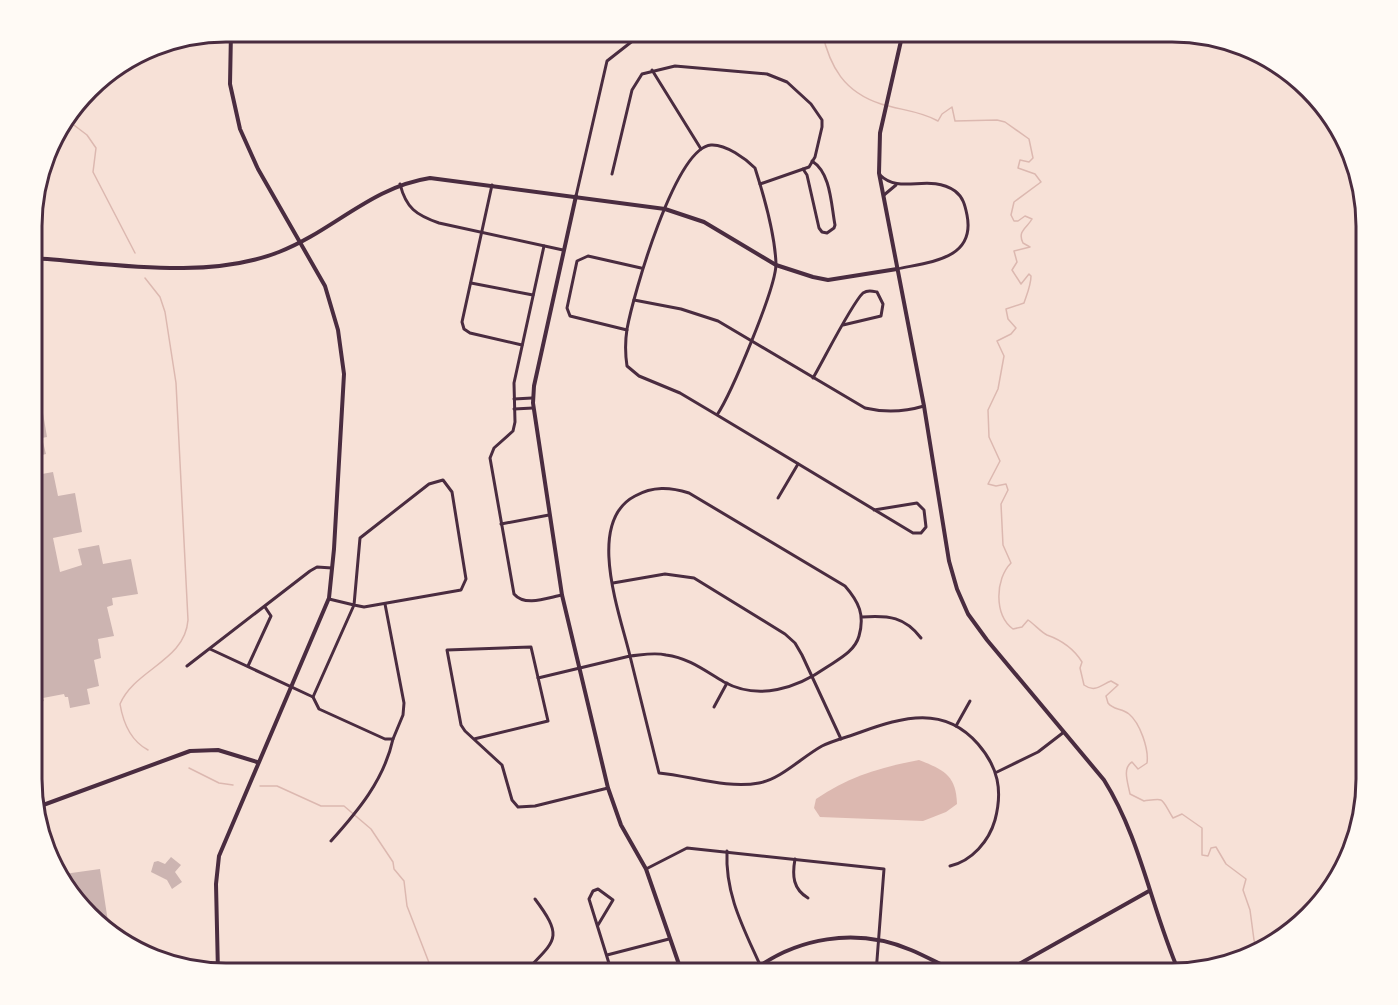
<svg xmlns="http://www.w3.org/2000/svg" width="1398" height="1005" viewBox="0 0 1398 1005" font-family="Georgia,serif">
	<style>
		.water { fill: #dcb8b0 }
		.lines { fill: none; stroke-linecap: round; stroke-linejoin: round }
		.stream { stroke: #dcb8b0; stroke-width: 1.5 }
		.building { fill: #ccb4b1 }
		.minor { stroke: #4a2c40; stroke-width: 3 }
		.tertiary { stroke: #4a2c40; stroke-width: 4 }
		.rim { fill: none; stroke: #4a2c40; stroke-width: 3 }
	</style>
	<rect width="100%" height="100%" fill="#f7e1d7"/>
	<!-- water -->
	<path class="water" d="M919,760C944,770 956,775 957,804L946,812L923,821L820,817L814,808L816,799C848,777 881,767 919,760Z"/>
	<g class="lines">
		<!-- stream -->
		<g class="stream">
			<path d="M822,32C830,67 844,92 881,104C900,110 921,111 938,121L942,114L952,107L955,121L997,120L1005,122L1029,139L1033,158L1029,162L1020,160L1018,168L1035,174L1041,182L1014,202L1011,215L1014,221H1018L1025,216L1032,219C1027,228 1017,231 1023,243L1030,247L1014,251L1017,262L1012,270L1021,284L1029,274L1031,276C1031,285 1027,294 1024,303L1006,309L1008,319L1016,328L1011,334L997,341L1004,356L998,389L988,410L989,437L1000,461L988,484L996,486L1006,484L1008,490L1001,504L1003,545L1011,563C995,579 994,615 1013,629L1022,627L1028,620C1034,624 1042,633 1047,635C1061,640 1074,649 1082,662L1080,668L1084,685C1095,693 1101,685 1111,681L1118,685L1106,696L1108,703C1113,710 1122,708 1129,714C1140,723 1149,749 1147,763L1138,769L1132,762C1122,768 1128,783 1130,794L1144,801C1166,798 1160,797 1173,818L1182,814L1202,828V855L1208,856L1211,848L1216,847L1226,864L1246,879L1243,890L1250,910L1254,940L1259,953"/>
			<polyline points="66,119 87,135 96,148 93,172 135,253"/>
			<path d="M145,278L160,297L165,312L176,383L188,620C185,661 135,669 120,704C123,722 131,741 148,750"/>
			<polyline points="189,768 219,783 233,785"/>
			<polyline points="260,786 277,786 321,806 344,806 371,829 393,862 394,869 404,881 407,906 433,973"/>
		</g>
	</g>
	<!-- building -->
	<g class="building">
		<polygon points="33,389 41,414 43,413 47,437 42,438 46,454 38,456 42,474 53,472 58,496 75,493 82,532 53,538 60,572 82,565 78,549 99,545 103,564 131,559 138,594 112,598 113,605 107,607 114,636 98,639 101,658 94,660 99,686 87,689 90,704 70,708 68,697 65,697 64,694 43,698 44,701 33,704"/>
		<polygon points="171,857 181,865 175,872 182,882 172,889 167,880 151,872 154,862 158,861 165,864"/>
		<polygon points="100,869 110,935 57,875"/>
	</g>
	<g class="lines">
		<!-- minor -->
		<g class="minor">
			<polyline points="652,70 701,149"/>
			<path d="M803,169L807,175L819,228L822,232L827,233L834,228L835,225C831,204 831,173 812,161"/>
			<polyline points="612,174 632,90 642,74 675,66 767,74 787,82 811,104 822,120 822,127 815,157 809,167 760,184"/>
			<path d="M880,175C900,195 929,173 955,191C963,197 965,205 967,215C976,260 928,262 897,269"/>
			<path d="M400,184C406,208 416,215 439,223L563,250"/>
			<polyline points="492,185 462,322 464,329 470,333 522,345"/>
			<polyline points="884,195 896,185"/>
			<polyline points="576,196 607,61 644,32"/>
			<path d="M544,246L514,383L515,422L513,431L494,448L490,458L514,594C525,607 547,598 562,595"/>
			<polyline points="471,283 533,295"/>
			<path d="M634,300L681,309L718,321L865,408C886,413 904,412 924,406"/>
			<polyline points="627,330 570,316 567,308 577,261 588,256 641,268"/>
			<path d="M813,378C823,361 852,303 863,293C868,290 872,291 877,292L883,304L881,316L843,325"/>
			<polyline points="514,399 532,398"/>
			<polyline points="514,409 533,408"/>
			<path d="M717,415C731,394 776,288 776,264C775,235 764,196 755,168C746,159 726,144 711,145C675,148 633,296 627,329C625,342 625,353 627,366L639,376L680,393L717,415L913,533H921L926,527L924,510L917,503L874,510"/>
			<polyline points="778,498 798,464"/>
			<polyline points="501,524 549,515"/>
			<polyline points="613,583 665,574 694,578 785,634 795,643 802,655 841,739"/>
			<path d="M862,617C889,615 905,617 921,638"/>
			<polyline points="210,649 313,697 319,709 385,739 393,739 403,715 404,703 385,604"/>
			<polyline points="187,666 310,571 317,567 332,568"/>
			<polyline points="248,666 271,616 265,607"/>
			<path d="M538,678L630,656C620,614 585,522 635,496C653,486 670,487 689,493L845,586C859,602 865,615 859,636C855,651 839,659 827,667C797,688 759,701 724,682C705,671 689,658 666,655C654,652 642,655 630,656L659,773C691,776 727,789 759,783C781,779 802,757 822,746C834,740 848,737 861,732C903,717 944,705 978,744C998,767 1003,790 995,820C989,841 972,861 950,866"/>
			<polyline points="313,697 354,605 364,607 461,590 466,579 452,492 443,480 429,484 360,538 354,605 329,599"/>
			<polyline points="714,707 727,683"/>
			<polyline points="956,726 970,701"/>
			<polyline points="474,739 548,721 531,647 447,650 461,725 465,731 502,765 512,800 518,807 535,806 608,788"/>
			<polyline points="997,772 1038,752 1064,732"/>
			<path d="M331,841C358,811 384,780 393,739"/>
			<path d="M727,851C725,894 743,927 760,965"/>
			<path d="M795,859C792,876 793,889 808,898"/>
			<polyline points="646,869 687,848 884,869 876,973"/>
			<polyline points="598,925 613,900 598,889 593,891 589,899 612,973"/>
			<polyline points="607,955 669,939"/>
			<path d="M524,973C555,940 565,939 535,899"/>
		</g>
		<!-- tertiary -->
		<g class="tertiary">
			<path d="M903,32L880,133L879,173L924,406L949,561L957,589L968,614L987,640L1104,780C1141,839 1151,908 1179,972"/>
			<polyline points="576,196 534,386 533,403 562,595 608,788 621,825 646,869 682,973"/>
			<path d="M33,258C111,263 205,281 279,252C333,231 371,187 430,178L665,209L704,222L776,265L813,277L828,280L897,269"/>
			<polyline points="35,808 190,751 218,750 257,762"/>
			<polyline points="218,973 216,884 219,856 329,598 334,549 344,374 338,330 325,286 258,169 240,129 230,84 231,32"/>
			<path d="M750,973C796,937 856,927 911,950C928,957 944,967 961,973"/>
			<polyline points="1003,973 1149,891"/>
		</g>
	</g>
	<!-- crop -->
	<path d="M0 0H1398V1005H0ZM226 42H1172A184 184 0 0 1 1356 226V779A184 184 0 0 1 1172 963H226A184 184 0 0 1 42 779V226A184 184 0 0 1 226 42Z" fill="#fffaf5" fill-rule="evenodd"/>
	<path class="rim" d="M226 42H1172A184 184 0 0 1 1356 226V779A184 184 0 0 1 1172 963H226A184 184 0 0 1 42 779V226A184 184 0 0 1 226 42Z"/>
</svg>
